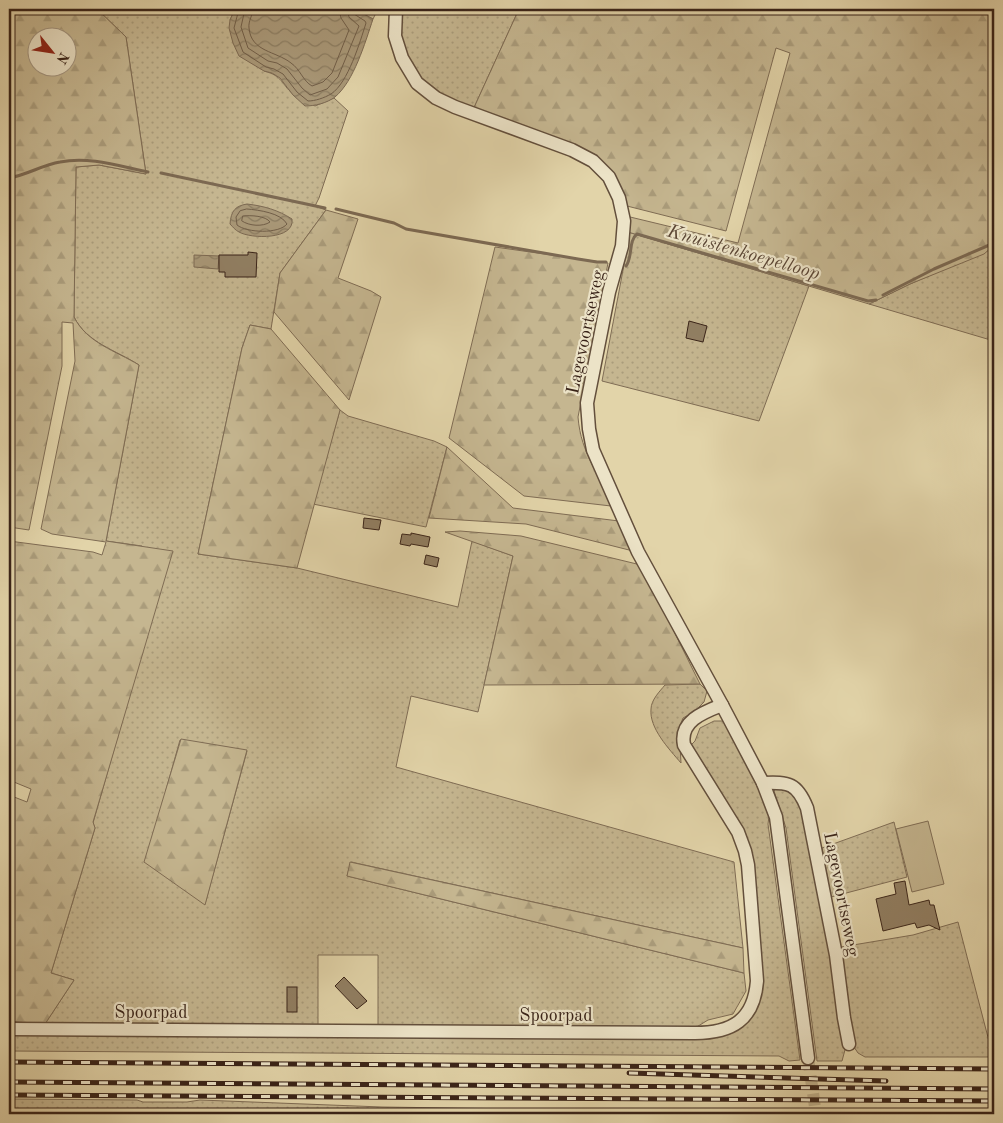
<svg xmlns="http://www.w3.org/2000/svg" width="1003" height="1123" viewBox="0 0 1003 1123" font-family="'Old Standard TT',serif">
	<style>
		.green { fill: url(#green-dots); stroke: #7f6c54; fill-rule: evenodd }
		.forest { fill: url(#forest-firs); stroke: #7f6c54; fill-rule: evenodd }
		.pitch { fill: #c5b690; stroke: #7f6c54 }
		.water { fill: url(#water-waves); stroke: #7c6952 }
		.lines { fill: none; stroke-linecap: round; stroke-linejoin: round }
		.shore { stroke: #715e48; stroke-width: 1 }
		.stream { stroke: #7c6952; stroke-width: 3 }
		.building { fill: #917f63; stroke: #392318 }
		.minor-tunnel { stroke: #c0b18c; stroke-width: 12; stroke-dasharray: 12 6; stroke-linecap: butt }
		.minor-casing { stroke: #634f3c; stroke-width: 15 }
		.minor { stroke: #ece3c7; stroke-width: 12 }
		.rail-casing { stroke: #392318; stroke-width: 5 }
		.rail { stroke: #ece3c7; stroke-width: 3; stroke-dasharray: 9; stroke-linecap: butt }
		.labels { text-anchor: middle; stroke-width: 4.5; stroke-linejoin: round; paint-order: stroke }
		.street-label { font-size: 18px; fill: #392318; stroke: #ece3c7 }
		.water-label { font-size: 19px; font-style: italic; fill: #5b4635; stroke: #ece3c7 }
	</style>
	<defs>
		<pattern id="green-dots" width="8" height="8" patternUnits="userSpaceOnUse" patternTransform="scale(1.25)"><rect width="8" height="8" fill="#c5b690"/><path d="M2 2h.1M6 6h.1" fill="none" stroke="#aa9c7b" stroke-width="1.8" stroke-linecap="round"/></pattern>
		<pattern id="forest-firs" width="22" height="20" patternUnits="userSpaceOnUse" patternTransform="scale(1.25)"><rect width="22" height="20" fill="#c5b690"/><path d="M5 1l3.5 6h-7zM16 11l3.5 6h-7z" fill="#aa9c7b"/></pattern>
		<pattern id="water-waves" width="16" height="10" patternUnits="userSpaceOnUse" patternTransform="scale(1.25)"><rect width="16" height="10" fill="#a99878"/><path d="M0 5q4-4 8 0t8 0" fill="none" stroke="#8b7c61"/></pattern>
	</defs>
	<rect width="100%" height="100%" fill="#e2d4a9"/>
	<filter id="stains"><feTurbulence type="fractalNoise" baseFrequency=".004" numOctaves="4"/><feColorMatrix values="0 0 0 0 .2 0 0 0 0 .09 0 0 0 0 .02 0 0 0 .5 -.17"/></filter>
	<radialGradient id="worn" r=".72"><stop offset=".6" stop-color="#630" stop-opacity="0"/><stop offset="1" stop-color="#630" stop-opacity=".3"/></radialGradient>
	<!-- green -->
	<g class="green">
		<path d="M97,9H235L230,20L264,71C283,76 281,84 293,94C298,100 308,102 315,106L334,98L348,111L319,198L315,206L326,210L280,273L271,329L250,325L242,348L198,554L297,568L458,607L472,541L513,556L478,712L411,696L396,767L734,862L743,948L351,862L347,876L744,973L746,991L733,1014L708,1020L695,1028L378,1026V955H318V1026L45,1024L74,980L51,973L95,828L93,823L137,669L142,546L106,541L139,365C116,350 87,343 74,317L76,167L99,165L146,174L126,37ZM180,740L247,751L205,904L166,790Z"/>
		<polygon points="354,9 378,9 373,19"/>
		<polygon points="398,9 519,9 472,112 439,99 413,70 400,38"/>
		<polygon points="628,232 809,286 759,421 602,381 627,249"/>
		<polygon points="994,243 994,341 869,304 910,284 989,250"/>
		<polygon points="340,410 348,416 434,441 447,447 426,527 313,504"/>
		<path d="M700,684L707,691L704,702L694,712L683,718L679,728L681,763C669,749 649,728 651,709C651,700 660,691 665,685Z"/>
		<path d="M714,721H725C739,744 774,798 768,824L800,1060L789,1061L779,1056L9,1051V1033L709,1037L754,1013L752,865L690,746L695,741L700,728Z"/>
		<polygon points="780,785 797,795 807,826 846,1046 842,1061 817,1061 786,828 774,791"/>
		<polygon points="894,822 907,877 831,897 822,848"/>
		<polygon points="958,922 990,1045 994,1046 994,1057 865,1057 858,1053 852,1044 847,1016 841,947 913,935"/>
		<polygon points="9,1099 137,1100 143,1102 187,1102 200,1100 382,1107 864,1114 294,1114 91,1110 89,1114 59,1114 62,1110 9,1110"/>
	</g>
	<!-- forest -->
	<g class="forest">
		<path d="M9,9H97L126,37L146,174L99,165L76,167L74,317C87,343 116,351 139,365L106,541L173,551L93,822L95,828L51,973L74,980L45,1024L9,1021V795L27,802L31,789L9,780V541L93,552L102,555L106,542L52,534L41,529L75,361L73,323L62,322V366L29,530L9,527ZM38,38H68V68H38Z"/>
		<polygon points="519,9 994,9 994,243 992,247 984,254 910,284 869,304 628,232 626,216 738,243 790,53 776,48 726,231 623,205 605,168 472,112"/>
		<polygon points="326,210 358,219 338,278 371,291 381,297 349,400 274,312 280,273"/>
		<path d="M495,247L608,263L578,417C581,455 600,473 611,506L524,496L449,438Z"/>
		<polygon points="250,325 271,329 340,410 297,568 198,554 242,348"/>
		<polygon points="447,447 513,508 619,521 633,551 526,524 429,518"/>
		<polygon points="460,531 521,536 641,565 700,684 484,685 513,556 445,532"/>
		<polygon points="181,739 247,750 205,905 144,862"/>
		<polygon points="350,862 743,948 744,973 347,876"/>
		<polygon points="9,1110 63,1110 59,1114 9,1114"/>
		<polygon points="91,1110 294,1114 89,1114"/>
	</g>
	<!-- pitch -->
	<polygon class="pitch" points="928,821 944,884 912,892 896,829"/>
	<!-- water -->
	<g class="water">
		<path d="M235,9H354L373,19C365,43 354,81 335,97C327,103 315,106 305,106L293,95L280,78L272,73L264,71L239,56L233,43L229,28L230,20Z"/>
		<path d="M247,204C264,206 278,210 292,219C295,240 251,239 239,232C235,230 233,227 230,224C231,211 235,206 247,204Z"/>
		<polygon points="194,255 219,256 218,269 194,267"/>
	</g>
	<g class="lines">
		<!-- shore -->
		<g class="shore">
			<path d="M239,9L234,28L243,52L266,67L274,69L283,74L297,92L308,101C315,101 324,98 331,94C348,83 360,42 366,23L365,21L354,14L353,9"/>
			<polyline points="245,9 241,27 248,48 268,61 277,63 287,69 302,88 310,95 327,89 338,77 359,26 349,17 347,9"/>
			<path d="M253,9C253,15 248,21 249,28C251,52 276,51 291,63C300,69 303,81 312,86L323,82L332,73L349,30L341,18L339,9"/>
			<path d="M247,209C259,210 281,213 287,224C279,234 247,233 237,225L236,217L240,211Z"/>
			<path d="M243,216C251,215 266,216 270,222C263,227 249,226 242,221Z"/>
		</g>
		<!-- stream -->
		<g class="stream">
			<polyline points="161,173 325,208"/>
			<path d="M9,178C27,175 42,165 60,162C89,156 119,166 148,172"/>
			<polyline points="336,209 394,223 406,229 578,259 597,262 606,262"/>
			<path d="M626,266C633,257 628,241 637,234L868,301L876,300"/>
			<polyline points="883,295 934,269 994,243"/>
		</g>
	</g>
	<!-- building -->
	<g class="building">
		<polygon points="248,252 257,253 256,277 225,277 225,272 219,272 219,255 248,255"/>
		<polygon points="689,321 707,326 703,342 686,338"/>
		<polygon points="364,518 381,520 379,530 363,528"/>
		<polygon points="411,533 430,537 428,547 411,544 410,546 400,544 402,534 411,535"/>
		<polygon points="426,555 439,558 437,567 424,564"/>
		<polygon points="905,881 909,905 929,900 930,905 934,905 940,930 929,925 917,928 915,923 883,931 876,899 896,894 894,883"/>
		<polygon points="344,977 367,1001 357,1009 335,986"/>
		<rect x="287" y="987" width="10" height="25"/>
	</g>
	<g class="lines">
		<!-- minor-tunnel -->
		<polyline class="minor-tunnel" points="808,1058 816,1114"/>
		<defs>
			<g id="minor">
				<polyline points="396,9 395,36 402,58 417,83 436,98 455,107 572,150 593,161 609,177 619,198 624,221 622,246 609,292 587,403 589,429 593,450 638,552 722,705 763,783 776,817 808,1058"/>
				<path d="M763,783C789,782 797,783 807,808L836,955L844,1018L849,1044"/>
				<path d="M9,1029L695,1033C732,1033 754,1020 757,981L748,865L745,851L738,832L684,745C679,721 704,712 722,705"/>
			</g>
		</defs>
		<!-- minor casing -->
		<use href="#minor" class="minor-casing"/>
		<!-- minor -->
		<use href="#minor" class="minor"/>
		<defs>
			<g id="rail">
				<polyline points="9,1062 994,1069"/>
				<polyline points="629,1073 886,1081"/>
				<polyline points="9,1082 994,1089"/>
				<polyline points="9,1095 994,1101"/>
			</g>
		</defs>
		<!-- rail casing -->
		<use href="#rail" class="rail-casing"/>
		<!-- rail -->
		<use href="#rail" class="rail"/>
	</g>
	<g class="labels">
		<!-- street labels -->
		<g class="street-label">
			<text transform="translate(585 332) rotate(-78)" y="6">Lagevoortseweg</text>
			<text transform="translate(842 894) rotate(79)" y="6">Lagevoortseweg</text>
			<text x="151" y="1018">Spoorpad</text>
			<text x="556" y="1021">Spoorpad</text>
		</g>
		<!-- water labels -->
		<g class="water-label">
			<text transform="translate(744 251) rotate(16)" y="7">Knuistenkoepelloop</text>
		</g>
	</g>
	<!-- margin -->
	<rect width="1003" height="1123" fill="none" stroke="#e2d4a9" stroke-width="30"/>
	<rect x="10" y="10" width="983" height="1103" fill="none" stroke="#392318" stroke-width="2.5"/>
	<rect x="15" y="15" width="973" height="1093" fill="none" stroke="#392318"/>
	<!-- north arrow -->
	<g transform="translate(52 52) rotate(120)"><circle r="24" fill="#ece3c7" stroke="#a49681"/>
	<path d="M0-4L9 19L0 12L-9 19Z" fill="#8f2418"/>
	<text y="-8" font-size="14" font-weight="bold" text-anchor="middle" fill="#392318">N</text>
	</g>
	<rect width="100%" height="100%" filter="url(#stains)"/>
	<rect width="100%" height="100%" fill="url(#worn)"/>
</svg>
